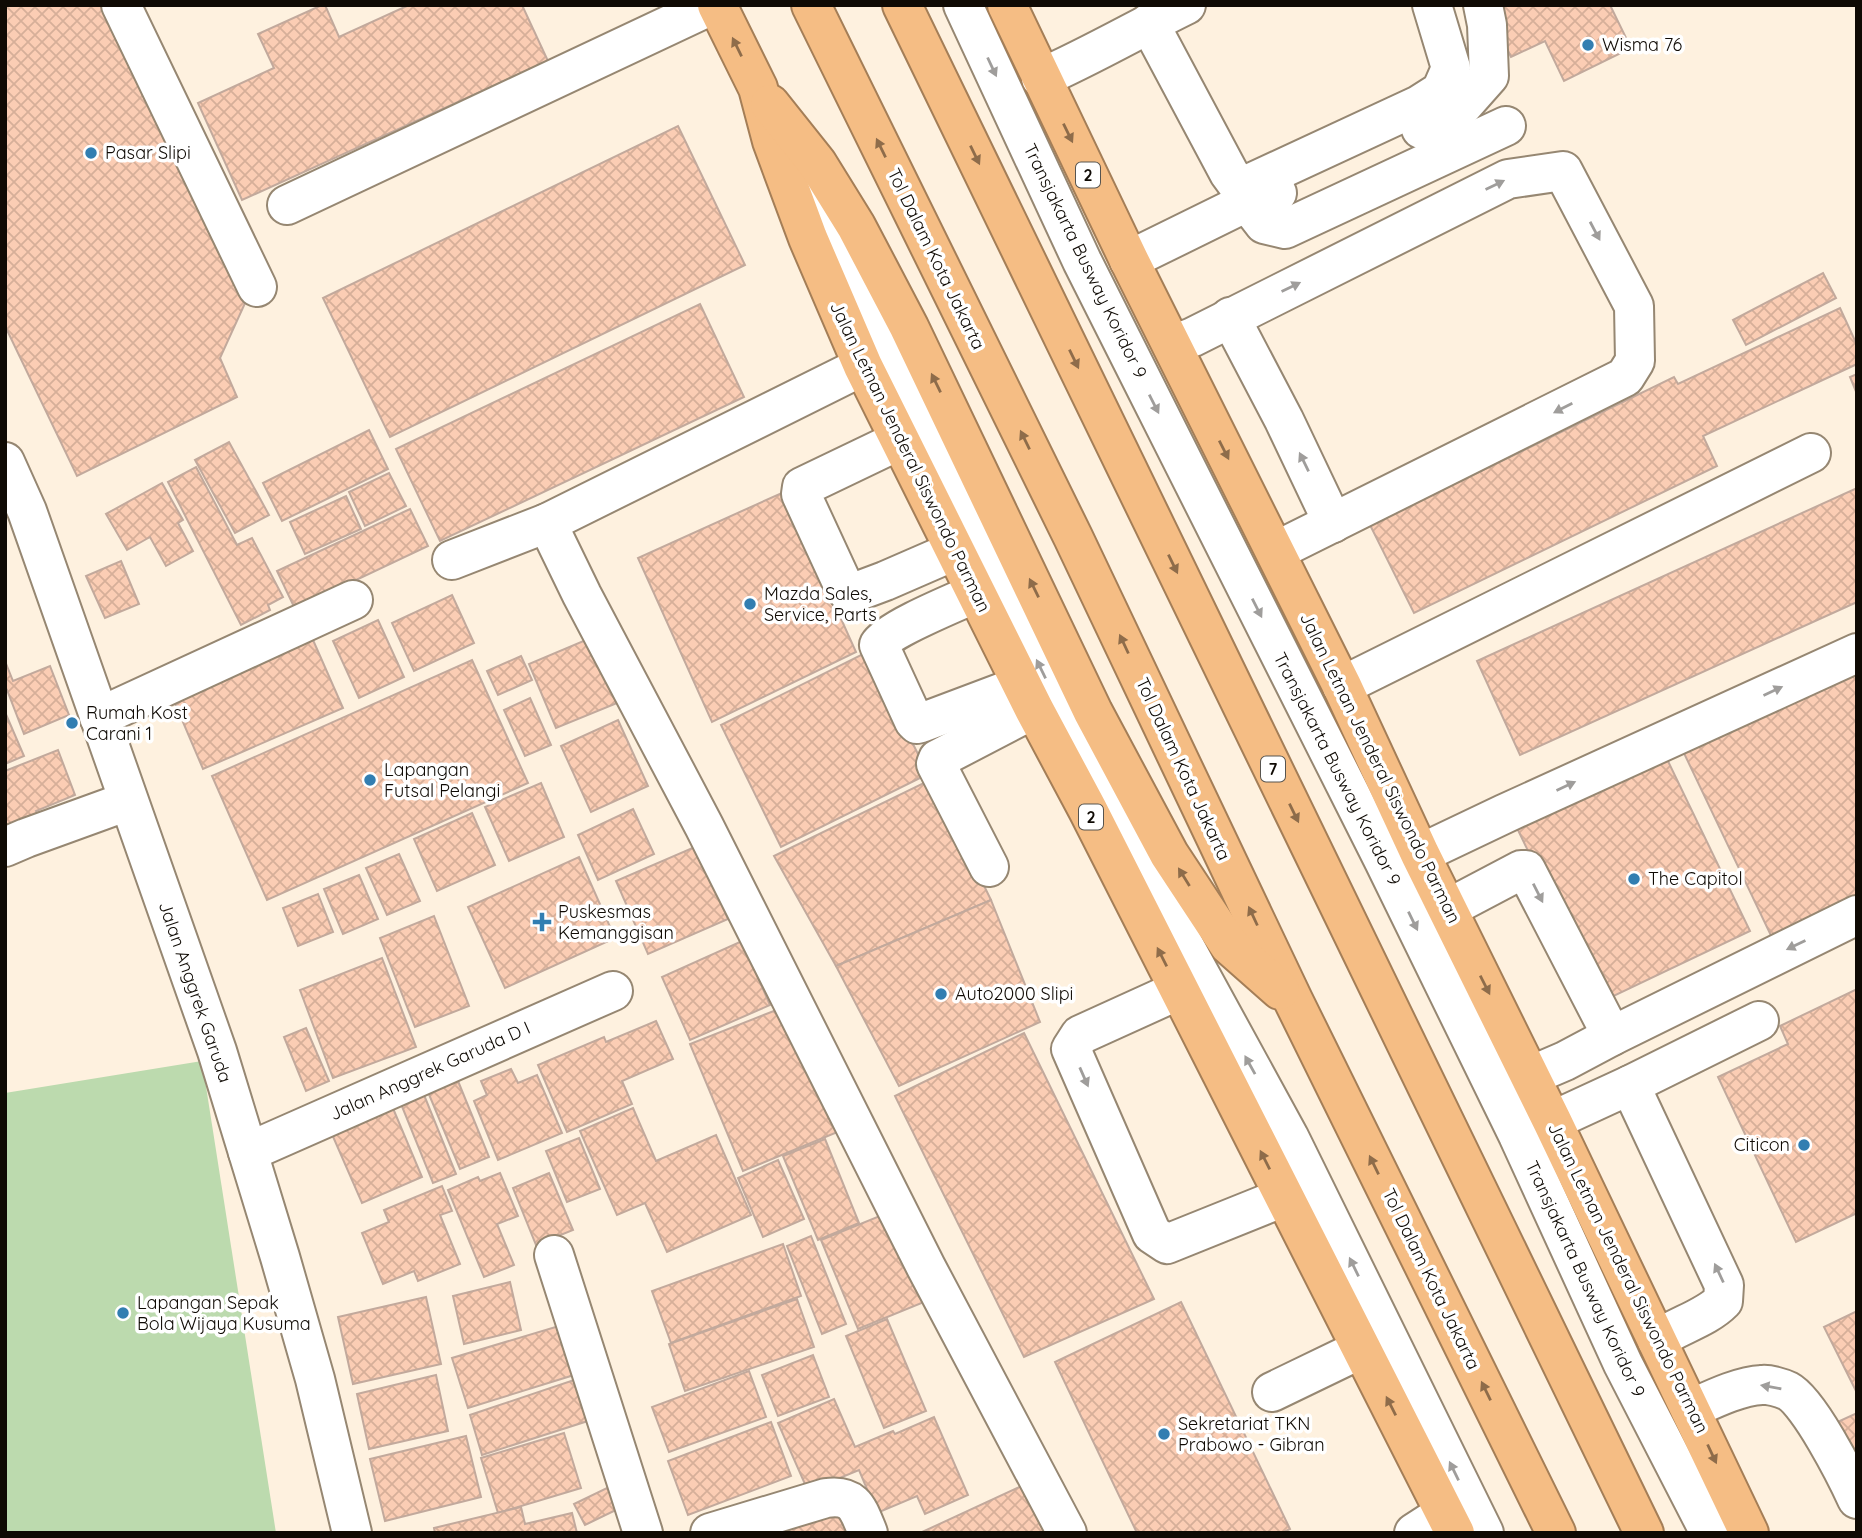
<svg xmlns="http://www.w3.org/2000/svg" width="1862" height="1538" viewBox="0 0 1862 1538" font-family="Quicksand,sans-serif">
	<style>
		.grass { fill: #bcdaae }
		.building { fill: url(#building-cross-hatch); stroke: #c2a99c; stroke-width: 2 }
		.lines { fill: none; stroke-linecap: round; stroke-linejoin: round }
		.minor-casing { stroke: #968772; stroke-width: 42 }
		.highway-casing { stroke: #a47e57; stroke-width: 42 }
		.minor { stroke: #fff; stroke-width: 38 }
		.highway { stroke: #f5bd84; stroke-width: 38 }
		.oneway { fill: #8e6c4a }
		.oneway2 { fill: #9f9d9b }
		.poi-dot { fill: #327eb1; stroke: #fff; stroke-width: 2.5 }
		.labels { text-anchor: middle; stroke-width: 7; stroke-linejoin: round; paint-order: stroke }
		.shield { fill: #fff; stroke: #57544f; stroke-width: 2 }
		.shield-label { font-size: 16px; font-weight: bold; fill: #0f0a04 }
		.poi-label { font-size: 18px; fill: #0f0a04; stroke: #fff; text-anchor: start }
		.street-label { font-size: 18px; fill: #0f0a04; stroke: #fff }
	</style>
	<defs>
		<pattern id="building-cross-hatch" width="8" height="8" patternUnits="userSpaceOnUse" patternTransform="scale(1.75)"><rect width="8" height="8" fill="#fbcdb4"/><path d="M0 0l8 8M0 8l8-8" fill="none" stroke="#d6af99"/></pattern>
	</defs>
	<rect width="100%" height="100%" fill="#fef1df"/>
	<!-- grass -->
	<polygon class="grass" points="202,1061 276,1533 5,1533 5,1093"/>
	<!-- building -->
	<g class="building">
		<polygon points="5,5 106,5 246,301 220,358 237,397 77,476 5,326"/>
		<polygon points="322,5 325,5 339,37 409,5 522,5 548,61 242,200 198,103 274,68 258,34"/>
		<polygon points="1486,5 1610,5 1631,48 1564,81 1545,41 1511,57"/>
		<polygon points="678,126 745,265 390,437 323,298"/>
		<polygon points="1823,273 1836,298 1746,345 1733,320"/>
		<polygon points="700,304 744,397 440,541 396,449"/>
		<polygon points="1840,308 1857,345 1857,364 1703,436 1717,466 1414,613 1370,525 1674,377 1678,384"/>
		<polygon points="1857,374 1857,394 1850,377"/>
		<polygon points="369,430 388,469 282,521 263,483"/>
		<polygon points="229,442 269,515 235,533 195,460"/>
		<polygon points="196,467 237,545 252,538 283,597 268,605 270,610 241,625 168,482"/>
		<polygon points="389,473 406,506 365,526 349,492"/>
		<polygon points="162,483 183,520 178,523 193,551 166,566 150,537 127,550 106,514"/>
		<polygon points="1857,488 1857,602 1520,755 1477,661"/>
		<polygon points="784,492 856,652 712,722 638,558"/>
		<polygon points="346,496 361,529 305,554 290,522"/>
		<polygon points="410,509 428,546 295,609 277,571"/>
		<polygon points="121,561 139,604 105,618 86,576"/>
		<polygon points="452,595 474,643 414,671 392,623"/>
		<polygon points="378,620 404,677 359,698 333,641"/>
		<polygon points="600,634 627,699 556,728 529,664"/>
		<polygon points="313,640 343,708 203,769 174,701"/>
		<polygon points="867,652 928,774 781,847 721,725"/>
		<polygon points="521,656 532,680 498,695 487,671"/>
		<polygon points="472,660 528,783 267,900 212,776"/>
		<polygon points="5,661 13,681 50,666 69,715 24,734 7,690 5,691"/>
		<polygon points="1857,674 1857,906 1775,944 1682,749"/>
		<polygon points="530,698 551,745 525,756 504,710"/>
		<polygon points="5,712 24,756 5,764"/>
		<polygon points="618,720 648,786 591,812 561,746"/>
		<polygon points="58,750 75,795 36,811 40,821 5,835 5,771"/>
		<polygon points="1666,757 1750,931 1601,1002 1517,828"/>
		<polygon points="932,779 991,900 836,966 774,856"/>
		<polygon points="541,783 564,837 509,861 485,807"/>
		<polygon points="633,809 654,854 598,880 578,835"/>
		<polygon points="472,813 495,865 437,891 414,839"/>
		<polygon points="697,846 728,919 648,954 616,881"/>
		<polygon points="399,854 420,901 387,915 366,868"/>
		<polygon points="579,857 615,938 505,988 468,907"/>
		<polygon points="359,875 378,919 343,934 324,889"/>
		<polygon points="318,894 333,932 298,946 283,908"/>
		<polygon points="991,900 1040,1022 899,1086 836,966"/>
		<polygon points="434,916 469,1006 415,1027 380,938"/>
		<polygon points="742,941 770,1005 690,1040 662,977"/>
		<polygon points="382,958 416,1047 333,1078 300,990"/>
		<polygon points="1857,989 1857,1213 1796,1242 1718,1077 1788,1044 1780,1026"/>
		<polygon points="784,1007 840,1131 743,1171 690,1044"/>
		<polygon points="656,1021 673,1059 622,1081 632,1104 567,1132 538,1065 604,1037 606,1042"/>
		<polygon points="306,1028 329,1081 306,1091 284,1037"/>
		<polygon points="1024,1033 1154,1299 1024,1357 895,1096"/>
		<polygon points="511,1069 518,1083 537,1075 562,1133 498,1160 474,1101 487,1095 481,1081"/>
		<polygon points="458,1081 489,1157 460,1169 428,1092"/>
		<polygon points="422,1090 456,1174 433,1183 399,1099"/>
		<polygon points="392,1106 422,1177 362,1203 331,1132"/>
		<polygon points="633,1108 656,1161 716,1135 751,1215 667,1252 645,1203 617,1215 580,1131"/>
		<polygon points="579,1138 600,1189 567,1202 546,1151"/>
		<polygon points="825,1139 859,1223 818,1240 783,1156"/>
		<polygon points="778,1160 804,1219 763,1237 738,1178"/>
		<polygon points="500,1173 518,1216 497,1224 514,1265 484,1277 448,1190 478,1177 480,1181"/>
		<polygon points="549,1173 573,1230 536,1245 513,1188"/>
		<polygon points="442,1186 452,1211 440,1215 460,1264 418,1281 414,1271 383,1284 362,1233 389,1222 384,1210"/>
		<polygon points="892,1211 929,1300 858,1329 821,1240"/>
		<polygon points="811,1236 846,1324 822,1334 787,1246"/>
		<polygon points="783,1244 801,1296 671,1343 652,1291"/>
		<polygon points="510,1282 521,1330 464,1344 453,1296"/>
		<polygon points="426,1297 441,1364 353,1384 338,1317"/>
		<polygon points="797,1299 814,1347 685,1391 669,1344"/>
		<polygon points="1181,1302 1290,1529 1282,1533 1137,1533 1055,1362"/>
		<polygon points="1857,1311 1857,1393 1824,1327"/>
		<polygon points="887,1319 926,1411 884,1428 846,1336"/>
		<polygon points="559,1326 574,1375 468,1408 452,1358"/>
		<polygon points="813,1355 829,1397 778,1416 762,1375"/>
		<polygon points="749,1371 766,1417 669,1452 652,1407"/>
		<polygon points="436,1375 448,1431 369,1449 357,1394"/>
		<polygon points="580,1378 594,1419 482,1455 470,1415"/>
		<polygon points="834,1399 855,1447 893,1431 895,1434 934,1417 968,1495 925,1514 917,1496 877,1513 859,1470 808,1491 778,1423"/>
		<polygon points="1857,1413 1857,1473 1831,1425"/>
		<polygon points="771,1422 791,1476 688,1515 668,1461"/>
		<polygon points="564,1433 581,1488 498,1513 481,1458"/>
		<polygon points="466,1436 481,1497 385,1521 370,1459"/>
		<polygon points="1030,1482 1053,1533 920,1533"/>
		<polygon points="609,1487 620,1508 585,1525 574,1504"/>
		<polygon points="846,1503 859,1533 778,1533"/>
		<polygon points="521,1507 525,1524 572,1513 577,1533 435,1533 434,1528"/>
	</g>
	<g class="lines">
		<defs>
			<g id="minor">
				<polyline points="121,5 257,287"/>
				<polyline points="963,5 1082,261 1384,861 1518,1135 1623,1364 1710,1533"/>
				<polyline points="1149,23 1229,173 1240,188 1419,105 1441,91 1451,68 1432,5"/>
				<path d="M1041,78C1091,56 1137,29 1186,5"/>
				<polyline points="1421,129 1458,111 1489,76 1487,25 1483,5"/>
				<polyline points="797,169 1109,808 1289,1137 1484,1533"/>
				<polyline points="1240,188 1247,202 1264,224 1285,229 1506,126"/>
				<polyline points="287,205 712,5"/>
				<polyline points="1129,260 1247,202 1277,193"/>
				<polyline points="1230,317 1284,420 1333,523"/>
				<polyline points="1172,345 1193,337 1508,179 1563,171 1634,306 1635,361 1625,377 1276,551"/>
				<polyline points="900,440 802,487 801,494 844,587 847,591 853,593 885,581 954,551"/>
				<polyline points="5,462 27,511 217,1051 280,1257 315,1379 352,1533"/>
				<polyline points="547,523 582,595 704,826 926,1267 1067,1533"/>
				<polyline points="452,560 547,523 863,366"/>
				<path d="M976,593C956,602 887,630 879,645L914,721L917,724L921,723L1022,685"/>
				<polyline points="1342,686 1811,453"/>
				<polyline points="99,717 353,600"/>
				<polyline points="5,847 26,838 128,801"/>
				<polyline points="1420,854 1504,814 1857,653"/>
				<polyline points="989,867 936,764 938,759 1034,709"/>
				<polyline points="1447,909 1521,870 1526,870 1612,1036"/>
				<polyline points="1179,990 1080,1035 1071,1049 1152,1234 1167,1244 1284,1197"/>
				<polyline points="1530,1076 1565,1061 1612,1036 1857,915"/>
				<polyline points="1630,1085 1759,1021"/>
				<path d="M1552,1121L1630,1085L1724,1285L1723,1301C1705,1319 1678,1325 1657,1340"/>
				<polyline points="248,1152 613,991"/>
				<polyline points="554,1255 643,1533"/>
				<polyline points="1272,1392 1361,1349"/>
				<path d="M1691,1409C1711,1400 1739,1386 1762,1385C1768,1384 1782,1388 1788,1391C1809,1402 1846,1475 1857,1499"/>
				<path d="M710,1533L826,1498C855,1494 858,1509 868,1533"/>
				<polyline points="1414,1533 1445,1513"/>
			</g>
			<g id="highway">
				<polyline points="717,5 758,88 772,141 808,238 863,366 1034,709 1088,810 1455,1533"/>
				<polyline points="811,5 1073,537 1293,1000 1556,1533"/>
				<polyline points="902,5 1644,1533"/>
				<polyline points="1007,5 1129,260 1342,686 1420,854 1552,1121 1749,1533"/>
				<polyline points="770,104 817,163 856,226 909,327 1093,712 1169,854 1229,945 1280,990"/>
			</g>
		</defs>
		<!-- minor casing -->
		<use href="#minor" class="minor-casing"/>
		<!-- highway casing -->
		<use href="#highway" class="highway-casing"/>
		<!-- minor -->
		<use href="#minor" class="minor"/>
		<!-- highway -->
		<use href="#highway" class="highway"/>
	</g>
	<!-- one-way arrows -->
	<defs><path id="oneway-solid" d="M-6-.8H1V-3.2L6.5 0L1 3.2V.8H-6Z" transform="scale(1.75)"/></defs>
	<g class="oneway">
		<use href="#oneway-solid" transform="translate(737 47) rotate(-116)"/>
		<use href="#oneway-solid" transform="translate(1068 133) rotate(64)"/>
		<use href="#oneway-solid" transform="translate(881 148) rotate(-116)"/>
		<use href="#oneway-solid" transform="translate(975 155) rotate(64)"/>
		<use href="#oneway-solid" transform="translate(1074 359) rotate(64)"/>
		<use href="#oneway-solid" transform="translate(936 383) rotate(-116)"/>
		<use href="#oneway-solid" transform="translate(1025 440) rotate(-116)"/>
		<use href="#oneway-solid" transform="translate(1224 450) rotate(63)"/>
		<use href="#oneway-solid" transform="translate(1173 564) rotate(64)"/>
		<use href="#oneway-solid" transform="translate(1034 588) rotate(-116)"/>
		<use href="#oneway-solid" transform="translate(1124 644) rotate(-115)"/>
		<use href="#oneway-solid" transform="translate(1294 813) rotate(64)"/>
		<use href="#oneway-solid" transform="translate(1184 877) rotate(-122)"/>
		<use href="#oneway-solid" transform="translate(1253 916) rotate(-115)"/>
		<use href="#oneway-solid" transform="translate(1162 957) rotate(-117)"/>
		<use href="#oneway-solid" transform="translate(1485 985) rotate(63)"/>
		<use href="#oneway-solid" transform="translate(1265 1160) rotate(-117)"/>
		<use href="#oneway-solid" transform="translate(1374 1165) rotate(-116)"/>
		<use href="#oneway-solid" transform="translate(1486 1391) rotate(-116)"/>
		<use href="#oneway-solid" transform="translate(1391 1406) rotate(-117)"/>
		<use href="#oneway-solid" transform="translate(1712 1454) rotate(65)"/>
	</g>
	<g class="oneway2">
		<use href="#oneway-solid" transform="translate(992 67) rotate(65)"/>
		<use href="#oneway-solid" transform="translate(1495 185) rotate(-26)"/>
		<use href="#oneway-solid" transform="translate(1595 231) rotate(62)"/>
		<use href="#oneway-solid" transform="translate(1291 287) rotate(-26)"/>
		<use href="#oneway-solid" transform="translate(1154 404) rotate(63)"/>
		<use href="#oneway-solid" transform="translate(1563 408) rotate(153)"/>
		<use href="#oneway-solid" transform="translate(1304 462) rotate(-116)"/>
		<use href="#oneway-solid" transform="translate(1257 608) rotate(63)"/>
		<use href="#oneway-solid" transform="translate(1041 669) rotate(-116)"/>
		<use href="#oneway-solid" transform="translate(1773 691) rotate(-25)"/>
		<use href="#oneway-solid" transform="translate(1566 786) rotate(-25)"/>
		<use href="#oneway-solid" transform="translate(1538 893) rotate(63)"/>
		<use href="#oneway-solid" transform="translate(1413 921) rotate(64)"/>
		<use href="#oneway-solid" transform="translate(1796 945) rotate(154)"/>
		<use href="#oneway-solid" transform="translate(1250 1065) rotate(-119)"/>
		<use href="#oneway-solid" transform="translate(1084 1077) rotate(66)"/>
		<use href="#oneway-solid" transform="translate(1354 1267) rotate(-116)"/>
		<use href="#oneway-solid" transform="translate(1719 1273) rotate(-115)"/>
		<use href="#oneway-solid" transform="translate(1771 1387) rotate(-170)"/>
		<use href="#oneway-solid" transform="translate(1454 1471) rotate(-116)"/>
	</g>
	<!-- markers -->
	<g class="poi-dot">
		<circle cx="1588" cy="45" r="7"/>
		<circle cx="91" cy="153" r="7"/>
		<circle cx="750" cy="604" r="7"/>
		<circle cx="72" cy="723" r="7"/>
		<circle cx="370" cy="780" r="7"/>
		<circle cx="1634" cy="879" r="7"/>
		<path d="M538.5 911.5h7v7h7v7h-7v7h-7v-7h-7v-7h7z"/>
		<circle cx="941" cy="994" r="7"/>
		<circle cx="1804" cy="1145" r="7"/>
		<circle cx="123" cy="1313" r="7"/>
		<circle cx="1164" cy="1434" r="7"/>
	</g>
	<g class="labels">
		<!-- shield labels -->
		<g class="shield">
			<rect x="1076" y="162.5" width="24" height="25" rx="5"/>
			<rect x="1261" y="756.5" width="24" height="25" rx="5"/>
			<rect x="1079" y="804.5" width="24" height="25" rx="5"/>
		</g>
		<g class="shield-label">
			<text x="1088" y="181">2</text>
			<text x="1273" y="775">7</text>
			<text x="1091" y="823">2</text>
		</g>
		<!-- poi labels -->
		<g class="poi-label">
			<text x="1602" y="51">Wisma 76</text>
			<text x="105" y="159">Pasar Slipi</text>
			<text x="764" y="600">Mazda Sales,<tspan x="764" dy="21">Service, Parts</tspan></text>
			<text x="86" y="719">Rumah Kost<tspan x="86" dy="21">Carani 1</tspan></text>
			<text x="384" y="776">Lapangan<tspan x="384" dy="21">Futsal Pelangi</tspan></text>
			<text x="1648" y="885">The Capitol</text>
			<text x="558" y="918">Puskesmas<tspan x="558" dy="21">Kemanggisan</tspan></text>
			<text x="955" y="1000">Auto2000 Slipi</text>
			<text x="1790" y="1151" text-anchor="end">Citicon</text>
			<text x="137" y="1309">Lapangan Sepak<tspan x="137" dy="21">Bola Wijaya Kusuma</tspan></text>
			<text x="1178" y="1430">Sekretariat TKN<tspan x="1178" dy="21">Prabowo - Gibran</tspan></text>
		</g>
		<!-- street labels -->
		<g class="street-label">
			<text transform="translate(936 259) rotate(64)" y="6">Tol Dalam Kota Jakarta</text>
			<text transform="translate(1085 261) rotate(64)" y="6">Transjakarta Busway Koridor 9</text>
			<text transform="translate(910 457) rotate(64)" y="6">Jalan Letnan Jenderal Siswondo Parman</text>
			<text transform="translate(1380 768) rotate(64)" y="6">Jalan Letnan Jenderal Siswondo Parman</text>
			<text transform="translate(1183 769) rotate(65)" y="6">Tol Dalam Kota Jakarta</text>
			<text transform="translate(1337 769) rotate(63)" y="6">Transjakarta Busway Koridor 9</text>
			<text transform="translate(195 992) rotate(71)" y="6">Jalan Anggrek Garuda</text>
			<text transform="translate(430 1071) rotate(-24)" y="6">Jalan Anggrek Garuda D I</text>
			<text transform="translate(1628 1278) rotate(64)" y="6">Jalan Letnan Jenderal Siswondo Parman</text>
			<text transform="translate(1431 1279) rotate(64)" y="6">Tol Dalam Kota Jakarta</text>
			<text transform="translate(1585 1279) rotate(65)" y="6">Transjakarta Busway Koridor 9</text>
		</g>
	</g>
	<!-- border -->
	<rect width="1862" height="1538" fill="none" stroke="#0f0a04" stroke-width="14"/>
</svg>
